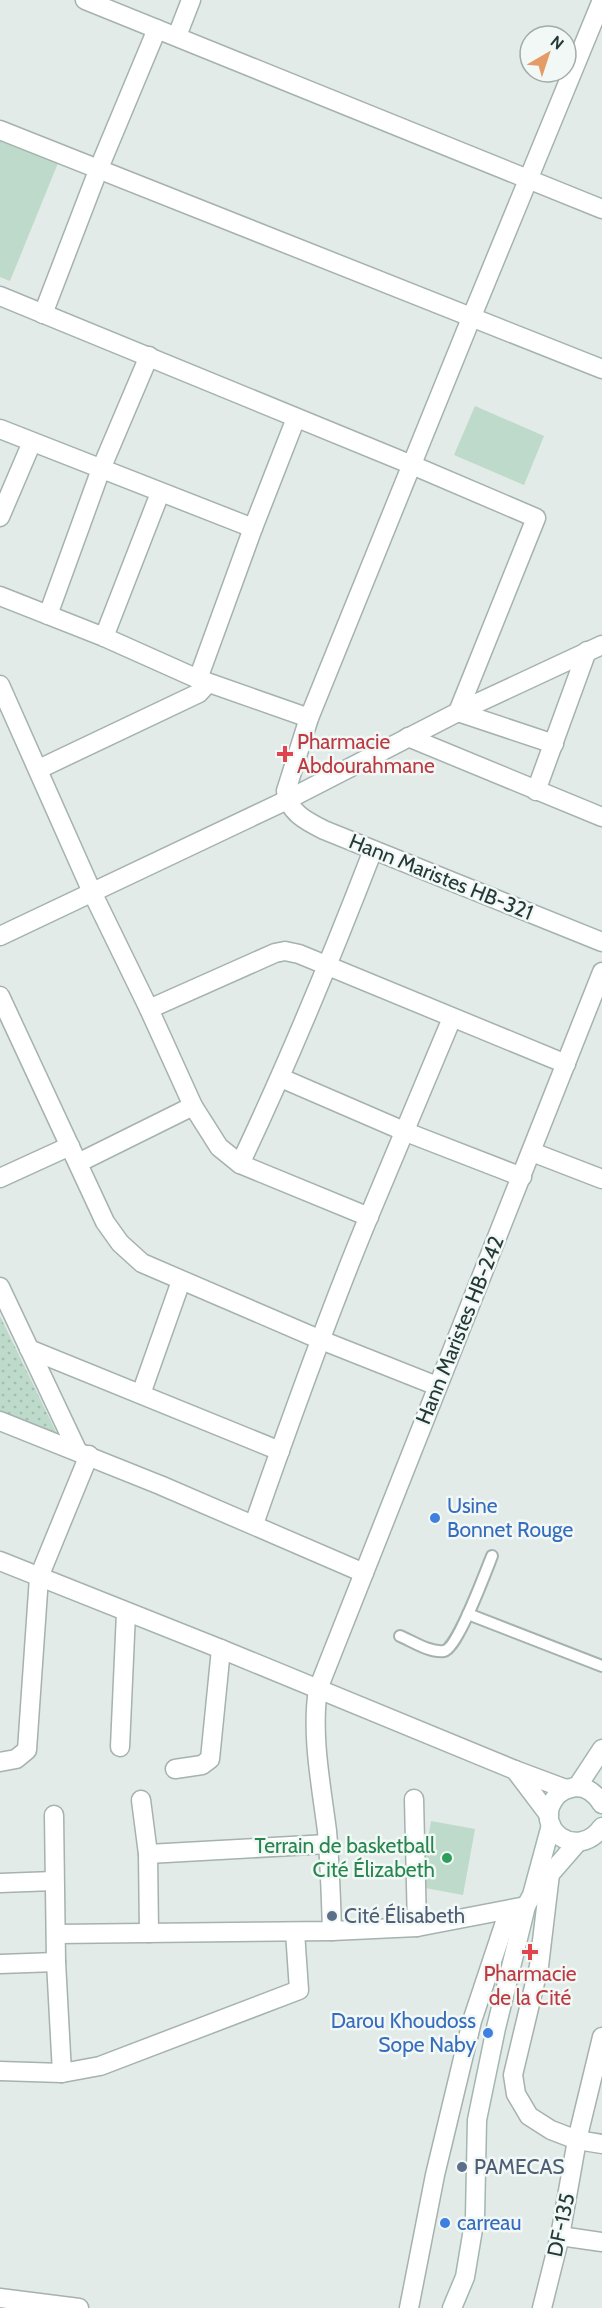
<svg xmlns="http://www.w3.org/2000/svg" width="602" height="2308" viewBox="0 0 602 2308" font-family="Cabin,sans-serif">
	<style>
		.park { fill: url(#park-dots) }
		.pitch { fill: #bddaca }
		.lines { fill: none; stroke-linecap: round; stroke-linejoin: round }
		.service-casing { stroke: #a5b2b0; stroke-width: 14 }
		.minor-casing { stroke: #a5b2b0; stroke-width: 21 }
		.tertiary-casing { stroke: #a5b2b0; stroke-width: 21 }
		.secondary-casing { stroke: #a2b6b2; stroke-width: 21 }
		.service { stroke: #fff; stroke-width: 10 }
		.minor { stroke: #fff; stroke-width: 18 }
		.tertiary { stroke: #fff; stroke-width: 18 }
		.secondary { stroke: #fff; stroke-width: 18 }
		.health-dot { fill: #e0444e; stroke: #f2f8f6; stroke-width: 2 }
		.shop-dot { fill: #3f7fe0; stroke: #f2f8f6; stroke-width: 2 }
		.leisure-dot { fill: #2e9e5b; stroke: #f2f8f6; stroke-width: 2 }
		.service-dot { fill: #5c6f8a; stroke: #f2f8f6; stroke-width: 2 }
		.labels { text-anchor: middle; stroke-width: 5; stroke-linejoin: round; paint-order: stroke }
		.health-label { font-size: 21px; fill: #be3a42; stroke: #f2f8f6; text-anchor: start }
		.street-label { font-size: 21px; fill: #243a38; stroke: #f2f8f6 }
		.shop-label { font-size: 21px; fill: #366cbe; stroke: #f2f8f6; text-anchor: start }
		.leisure-label { font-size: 21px; fill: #27864d; stroke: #f2f8f6; text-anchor: end }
		.service-label { font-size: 21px; fill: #4e5e75; stroke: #f2f8f6; text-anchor: start }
	</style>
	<defs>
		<pattern id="park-dots" width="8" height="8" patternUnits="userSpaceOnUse" patternTransform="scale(1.5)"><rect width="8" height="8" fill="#bddaca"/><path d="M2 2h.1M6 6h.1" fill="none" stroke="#a2bcae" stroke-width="1.8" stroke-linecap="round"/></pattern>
	</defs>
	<rect width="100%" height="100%" fill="#e2ebe8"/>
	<!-- park -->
	<polygon class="park" points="0,1316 58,1436 0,1413"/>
	<!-- pitch -->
	<g class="pitch">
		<polygon points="0,139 58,163 10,281 0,277"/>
		<polygon points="475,406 544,436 524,485 454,455"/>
		<polygon points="431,1821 475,1829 463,1895 420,1887"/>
	</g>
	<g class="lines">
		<defs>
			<g id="service">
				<polyline points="468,1614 602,1666"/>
				<path d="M400,1636C412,1641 430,1653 444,1651C457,1649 486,1571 492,1556"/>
			</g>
			<g id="minor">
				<polyline points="85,0 602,209"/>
				<polyline points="177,36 191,0"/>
				<polyline points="0,130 602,369"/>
				<polyline points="0,296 412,465 536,518 458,712 554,744"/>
				<polyline points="43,314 99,168 157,29"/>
				<polyline points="0,429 253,528"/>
				<polyline points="0,517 32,442"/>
				<polyline points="0,596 104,637 198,679 309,718"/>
				<polyline points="48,615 101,469 149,356"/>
				<polyline points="104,637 160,493"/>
				<polyline points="198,679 253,528 296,418"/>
				<polyline points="0,685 92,892 149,1009 193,1106 219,1147 240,1164 369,1217"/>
				<polyline points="408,737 602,817"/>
				<polyline points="39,769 199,693 208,683"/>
				<polyline points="536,791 587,651"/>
				<polyline points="287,800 458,712 602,645"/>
				<polyline points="0,996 105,1222 120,1243 142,1263 321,1340 437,1386"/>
				<polyline points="149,1009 275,953 285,951 299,954 566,1064"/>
				<polyline points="281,1078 406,1132 522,1177"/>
				<polyline points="532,1152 602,1179"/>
				<polyline points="78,1163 193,1106"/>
				<path d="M240,1164C289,1061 332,956 373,850"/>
				<polyline points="0,1178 70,1146"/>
				<polyline points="0,1287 77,1450"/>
				<polyline points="29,1349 280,1451"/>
				<polyline points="141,1394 181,1281"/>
				<polyline points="0,1421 160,1485 364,1573"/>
				<path d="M254,1524C290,1421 327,1317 369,1216C397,1150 425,1084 452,1018"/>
				<polyline points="120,1747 126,1613"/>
				<polyline points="0,1762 16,1759 27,1750 39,1577 89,1455"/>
				<polyline points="175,1769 202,1765 210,1759 221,1649"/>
				<polyline points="414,1799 417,1927"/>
				<polyline points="141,1800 148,1854 149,1933"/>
				<polyline points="54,1815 56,1962 62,2073"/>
				<polyline points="148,1854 328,1844"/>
				<polyline points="550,1874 539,1966 513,2075 516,2094 529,2116 551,2130 577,2140 602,2144"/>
				<polyline points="0,1883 54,1881"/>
				<path d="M332,1931C331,1898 330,1864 327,1831C321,1784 311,1735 318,1689L602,972"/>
				<polyline points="56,1934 332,1931 417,1927 526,1906"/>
				<polyline points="0,1964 56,1962"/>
				<polyline points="0,2071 62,2073 100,2066 299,1990 295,1932"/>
				<polyline points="560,2236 602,2242"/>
				<polyline points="0,2298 79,2308"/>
				<polyline points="409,2308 435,2175 472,2021 509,1910"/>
				<polyline points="542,2308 560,2236 577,2140 602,2037"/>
			</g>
			<g id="tertiary">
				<path d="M602,0L472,316L309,718L286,791C288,812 306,821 324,830L602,942"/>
				<polyline points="0,936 287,800"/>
				<polyline points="0,1561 221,1649 515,1770 566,1789"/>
				<polyline points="515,1770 549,1815"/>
			</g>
			<g id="secondary">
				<polyline points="577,1787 602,1749"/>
				<path d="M602,1804C596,1794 588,1787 576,1787C568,1788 560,1791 555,1798C532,1828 577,1862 602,1827"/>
				<polyline points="537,1889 577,1843"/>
				<polyline points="452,2308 465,2277 475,2217 477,2120 496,2028 526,1906 532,1895 551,1825"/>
			</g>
		</defs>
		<!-- service casing -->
		<use href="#service" class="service-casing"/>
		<!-- minor casing -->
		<use href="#minor" class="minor-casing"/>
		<!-- tertiary casing -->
		<use href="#tertiary" class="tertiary-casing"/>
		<!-- secondary casing -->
		<use href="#secondary" class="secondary-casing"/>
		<!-- service -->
		<use href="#service" class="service"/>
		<!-- minor -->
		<use href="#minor" class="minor"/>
		<!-- tertiary -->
		<use href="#tertiary" class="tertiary"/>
		<!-- secondary -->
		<use href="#secondary" class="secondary"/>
	</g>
	<!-- markers -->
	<g class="health-dot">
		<path d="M282 745h6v6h6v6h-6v6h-6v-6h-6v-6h6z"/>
		<path d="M527 1943h6v6h6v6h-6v6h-6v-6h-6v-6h6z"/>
	</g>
	<g class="shop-dot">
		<circle cx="435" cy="1518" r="6"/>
		<circle cx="488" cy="2033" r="6"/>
		<circle cx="445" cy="2223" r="6"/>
	</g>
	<circle class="leisure-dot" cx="447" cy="1858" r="6"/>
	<g class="service-dot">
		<circle cx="332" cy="1916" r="6"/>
		<circle cx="462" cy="2167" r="6"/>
	</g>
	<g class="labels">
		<!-- health labels -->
		<g class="health-label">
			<text x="297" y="749">Pharmacie<tspan x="297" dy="24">Abdourahmane</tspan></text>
			<text x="530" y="1981" text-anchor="middle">Pharmacie<tspan x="530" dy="24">de la Cité</tspan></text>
		</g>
		<!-- street labels -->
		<g class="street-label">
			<text transform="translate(441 877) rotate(22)" y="7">Hann Maristes HB-321</text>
			<text transform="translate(460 1330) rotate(-68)" y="7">Hann Maristes HB-242</text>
			<text transform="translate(561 2225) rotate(-78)" y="7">DF-135</text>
		</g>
		<!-- shop labels -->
		<g class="shop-label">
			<text x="447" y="1513">Usine<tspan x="447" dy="24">Bonnet Rouge</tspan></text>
			<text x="476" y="2028" text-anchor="end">Darou Khoudoss<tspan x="476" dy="24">Sope Naby</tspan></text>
			<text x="457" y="2230">carreau</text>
		</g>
		<!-- leisure labels -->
		<g class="leisure-label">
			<text x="435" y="1853">Terrain de basketball<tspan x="435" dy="24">Cité Élizabeth</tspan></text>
		</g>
		<!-- service labels -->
		<g class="service-label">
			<text x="344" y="1923">Cité Élisabeth</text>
			<text x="474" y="2174">PAMECAS</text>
		</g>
	</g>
	<!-- north arrow -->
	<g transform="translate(548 54) rotate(39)"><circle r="28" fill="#f2f8f6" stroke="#a0acaa" stroke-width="1.5"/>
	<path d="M0-4.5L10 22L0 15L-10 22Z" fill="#e59b66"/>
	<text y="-9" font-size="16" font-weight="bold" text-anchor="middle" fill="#243a38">N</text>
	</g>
</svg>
